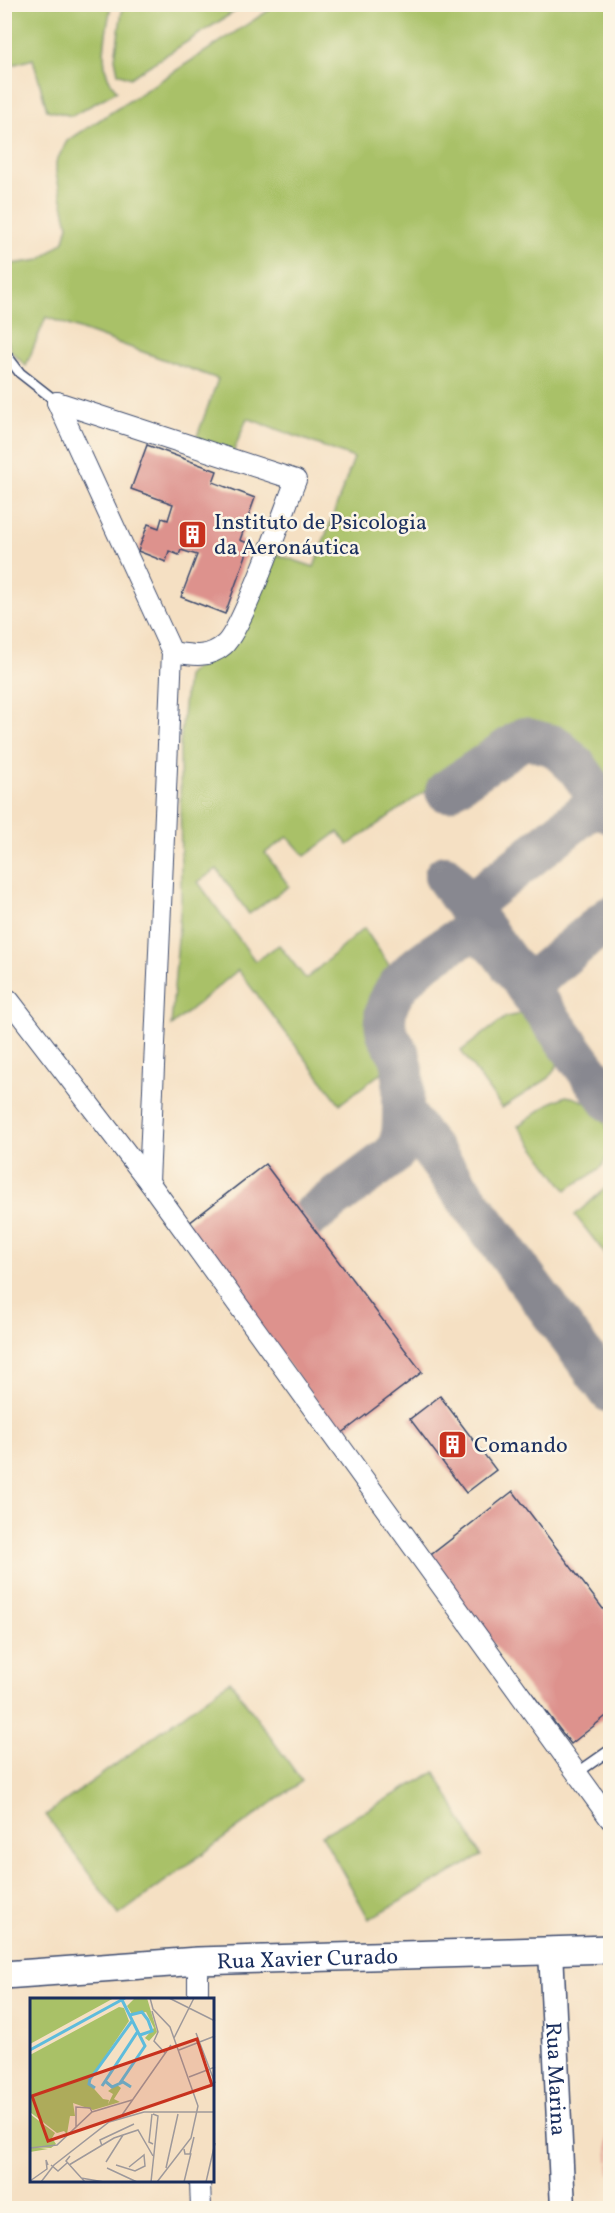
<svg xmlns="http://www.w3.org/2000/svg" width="615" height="2213" viewBox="0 0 615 2213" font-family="Vollkorn,serif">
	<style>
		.green { fill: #a9c167; stroke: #627862; stroke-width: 1.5 }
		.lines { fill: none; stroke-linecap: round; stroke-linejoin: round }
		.taxiway { stroke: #888890; stroke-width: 42 }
		.building { fill: #dd928d }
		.service-casing { stroke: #3c4a6d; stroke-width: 12 }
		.minor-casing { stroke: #3c4a6d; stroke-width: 22 }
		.tertiary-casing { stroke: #3c4a6d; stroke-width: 27 }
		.secondary-casing { stroke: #3c4a6d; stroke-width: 30 }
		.service { stroke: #fff; stroke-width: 9 }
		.minor { stroke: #fff; stroke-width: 20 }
		.tertiary { stroke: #fff; stroke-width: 24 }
		.secondary { stroke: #fff; stroke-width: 27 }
		.labels { text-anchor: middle; stroke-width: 5; stroke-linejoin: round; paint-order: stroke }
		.poi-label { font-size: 22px; fill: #1b2f5e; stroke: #fcf5e5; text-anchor: start }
		.street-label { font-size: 22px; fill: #1b2f5e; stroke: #fcf5e5 }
		.inset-river { fill: none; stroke: #5ebcdc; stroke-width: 3 }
		.inset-road { fill: none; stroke: #9e999b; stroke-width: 1.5 }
		.view { fill: #c8321e; fill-opacity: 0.15; stroke: #c8321e; stroke-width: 3 }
		.inset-edge { fill: none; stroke: #1b2f5e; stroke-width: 3 }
	</style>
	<rect width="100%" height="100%" fill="#fcf5e5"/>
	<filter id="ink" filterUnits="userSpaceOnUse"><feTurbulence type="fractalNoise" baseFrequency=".0167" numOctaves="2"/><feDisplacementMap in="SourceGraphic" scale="12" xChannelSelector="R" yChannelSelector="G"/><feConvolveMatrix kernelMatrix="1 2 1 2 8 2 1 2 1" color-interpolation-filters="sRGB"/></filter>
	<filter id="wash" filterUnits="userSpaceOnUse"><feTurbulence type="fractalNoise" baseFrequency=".008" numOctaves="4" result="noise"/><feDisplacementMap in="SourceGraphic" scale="24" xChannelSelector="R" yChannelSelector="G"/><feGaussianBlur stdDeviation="1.35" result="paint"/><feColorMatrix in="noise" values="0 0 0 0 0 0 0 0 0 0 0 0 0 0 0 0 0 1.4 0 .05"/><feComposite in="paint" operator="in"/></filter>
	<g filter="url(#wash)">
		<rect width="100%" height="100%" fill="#f5e0c3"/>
		<!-- green -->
		<g class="green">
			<path d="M5,4L111,5C107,33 95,68 117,91L72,116L47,110L33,59L5,67Z"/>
			<polygon points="123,4 245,4 245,5 130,78 118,73 115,58"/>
			<path d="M277,5H610V795L575,747L563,738L550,731L527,728L498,740L348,845L338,832L305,856L288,837L265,853L289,886L249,914L217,869L198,882L255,961L279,945L306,979L364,928L391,968C366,1009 358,1026 390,1066L340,1104L238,970L171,1026L181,900L180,745L187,676L194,669L203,666V661L229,650L270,552L314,567L354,458L247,418L233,453L196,439L218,379L46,317L26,366L11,351L5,333V265L40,260L64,241L68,225L56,174V162L67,141Z"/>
			<path d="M521,1014C538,1021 555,1045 558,1064L549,1078L502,1108L461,1051L506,1017Z"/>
			<path d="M566,1096C593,1100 615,1123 608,1153C606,1157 605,1162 602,1166C593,1175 578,1182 566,1190L518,1126L550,1103Z"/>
			<polygon points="610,1184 610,1260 575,1215"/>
			<polygon points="230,1681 302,1781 119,1915 46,1815"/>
			<polygon points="435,1772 481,1856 369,1919 322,1835"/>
		</g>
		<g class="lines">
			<!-- taxiway -->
			<g class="taxiway">
				<polyline points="446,791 524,738 555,746 577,767 610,813"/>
				<polyline points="445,876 610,1101"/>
				<polyline points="467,907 601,800"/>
				<polyline points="526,987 610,917"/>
				<polyline points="403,1112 610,1392"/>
				<path d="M306,1220L393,1155C404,1140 403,1126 403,1107C403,1092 405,1071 400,1057C396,1047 388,1040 386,1029C377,986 435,952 467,934H477L492,942"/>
			</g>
		</g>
		<g id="blocks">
			<!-- building -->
			<g class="building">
				<polygon points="147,445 217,471 213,482 255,498 240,540 250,544 225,614 181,597 197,555 181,550 179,555 169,551 166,562 138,551 148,524 159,528 162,518 168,520 173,504 131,489"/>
				<polygon points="265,1164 422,1372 341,1434 184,1227"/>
				<polygon points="440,1396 496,1470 466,1493 410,1419"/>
				<polygon points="513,1491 610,1618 610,1713 571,1744 427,1558"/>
				<polygon points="610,2101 610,2174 609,2174 605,2102"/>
			</g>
		</g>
	</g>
	<g filter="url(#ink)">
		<use href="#blocks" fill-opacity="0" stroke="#3c4a6d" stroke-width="1.5"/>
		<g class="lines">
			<defs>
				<g id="service">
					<polyline points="4,352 20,373 57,402"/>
					<polyline points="577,1773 610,1750"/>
				</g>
				<g id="minor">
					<polyline points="57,402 172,652 149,1182"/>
					<path d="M57,402L296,480C284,510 243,629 224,645C208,659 191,655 172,652"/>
					<polyline points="9,1000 149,1182 610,1819"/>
					<polyline points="198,1961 198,2000"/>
					<polyline points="200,2182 201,2208"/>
				</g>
				<g id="tertiary">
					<path id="s1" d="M551,1950L563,2208"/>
				</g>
				<g id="secondary">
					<path id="s2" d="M4,1975L198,1961L610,1949"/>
				</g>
			</defs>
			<!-- service casing -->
			<use href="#service" class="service-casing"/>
			<!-- minor casing -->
			<use href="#minor" class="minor-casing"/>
			<!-- tertiary casing -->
			<use href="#tertiary" class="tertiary-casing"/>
			<!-- secondary casing -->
			<use href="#secondary" class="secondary-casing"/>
			<!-- service -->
			<use href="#service" class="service"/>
			<!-- minor -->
			<use href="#minor" class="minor"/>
			<!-- tertiary -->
			<use href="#tertiary" class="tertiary"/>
			<!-- secondary -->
			<use href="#secondary" class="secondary"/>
		</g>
	</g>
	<!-- icons -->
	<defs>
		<symbol id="building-square" viewBox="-11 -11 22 22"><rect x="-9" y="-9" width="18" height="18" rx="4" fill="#c8321e" stroke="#fcf5e5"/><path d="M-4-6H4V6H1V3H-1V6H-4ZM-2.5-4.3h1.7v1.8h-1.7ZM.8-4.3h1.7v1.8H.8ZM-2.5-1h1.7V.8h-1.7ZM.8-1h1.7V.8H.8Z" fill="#fff"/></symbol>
	</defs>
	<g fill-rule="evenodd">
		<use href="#building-square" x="176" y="518" width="33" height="33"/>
		<use href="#building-square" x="436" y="1428" width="33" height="33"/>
	</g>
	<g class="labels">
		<!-- poi labels -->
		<g class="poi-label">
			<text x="214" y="529">Instituto de Psicologia<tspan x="214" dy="25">da Aeronáutica</tspan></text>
			<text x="474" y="1452">Comando</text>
		</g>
		<!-- street labels -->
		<g class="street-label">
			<text dy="8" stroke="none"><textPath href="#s2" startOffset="304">Rua Xavier Curado</textPath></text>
			<text dy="8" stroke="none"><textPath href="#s1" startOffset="129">Rua Marina</textPath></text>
		</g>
	</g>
	<!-- overview -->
	<g transform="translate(30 1998)">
		<rect width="184" height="184" fill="#f5e0c3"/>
		<path d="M0,0H84L0,46ZM105,0H117L127,34L119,43L115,40L124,30L116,14L102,16L97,8ZM89,9L94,10L99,23L58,84L73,101L79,102L78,106L83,96L78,93L87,87L91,90L84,101L90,104L63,112L43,105L45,118H40L37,136L34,133L27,135L0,114V57ZM0,116L25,135L22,140L26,146L21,150L2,149L18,151L0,154Z" fill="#a9c167"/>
		<path class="inset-river" d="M100,17L112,14L118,22L122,33L110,37M0,52L95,0M75,83L82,89L93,84L101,89M90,85L115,48L92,2M72,88L108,33M65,90L59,86L60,81L102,23"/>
		<path class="inset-road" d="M120,0L123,11L140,29L168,108L161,140L127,184M139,0L185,23M122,13L128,34L124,43L135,55M166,35L185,85M144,40L164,0M149,52L185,38M159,79L185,69M122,116L119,144L123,146M92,117L141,47M46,129V109L60,110L62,114M72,148L70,142L104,126M0,150L27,147L62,114L102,102M154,151L155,156H160L164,139M40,158L36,163L55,184M76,164L93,137M21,167L28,173L37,165M39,167L84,140L108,132L123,158M86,167L105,173L115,168L114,157L99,169M77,170L107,184M136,170L148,116M51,180L74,184M0,183L17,171L16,162L18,167M11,184L24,167L79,124L114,114H185M121,184L128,118L123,116M154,184L161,155M176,184L185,145"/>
		<path class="view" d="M167,41L182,87L18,143L2,98Z"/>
		<rect width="184" height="184" class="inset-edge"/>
	</g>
	<!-- margin -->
	<rect width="615" height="2213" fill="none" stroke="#fcf5e5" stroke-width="24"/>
</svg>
